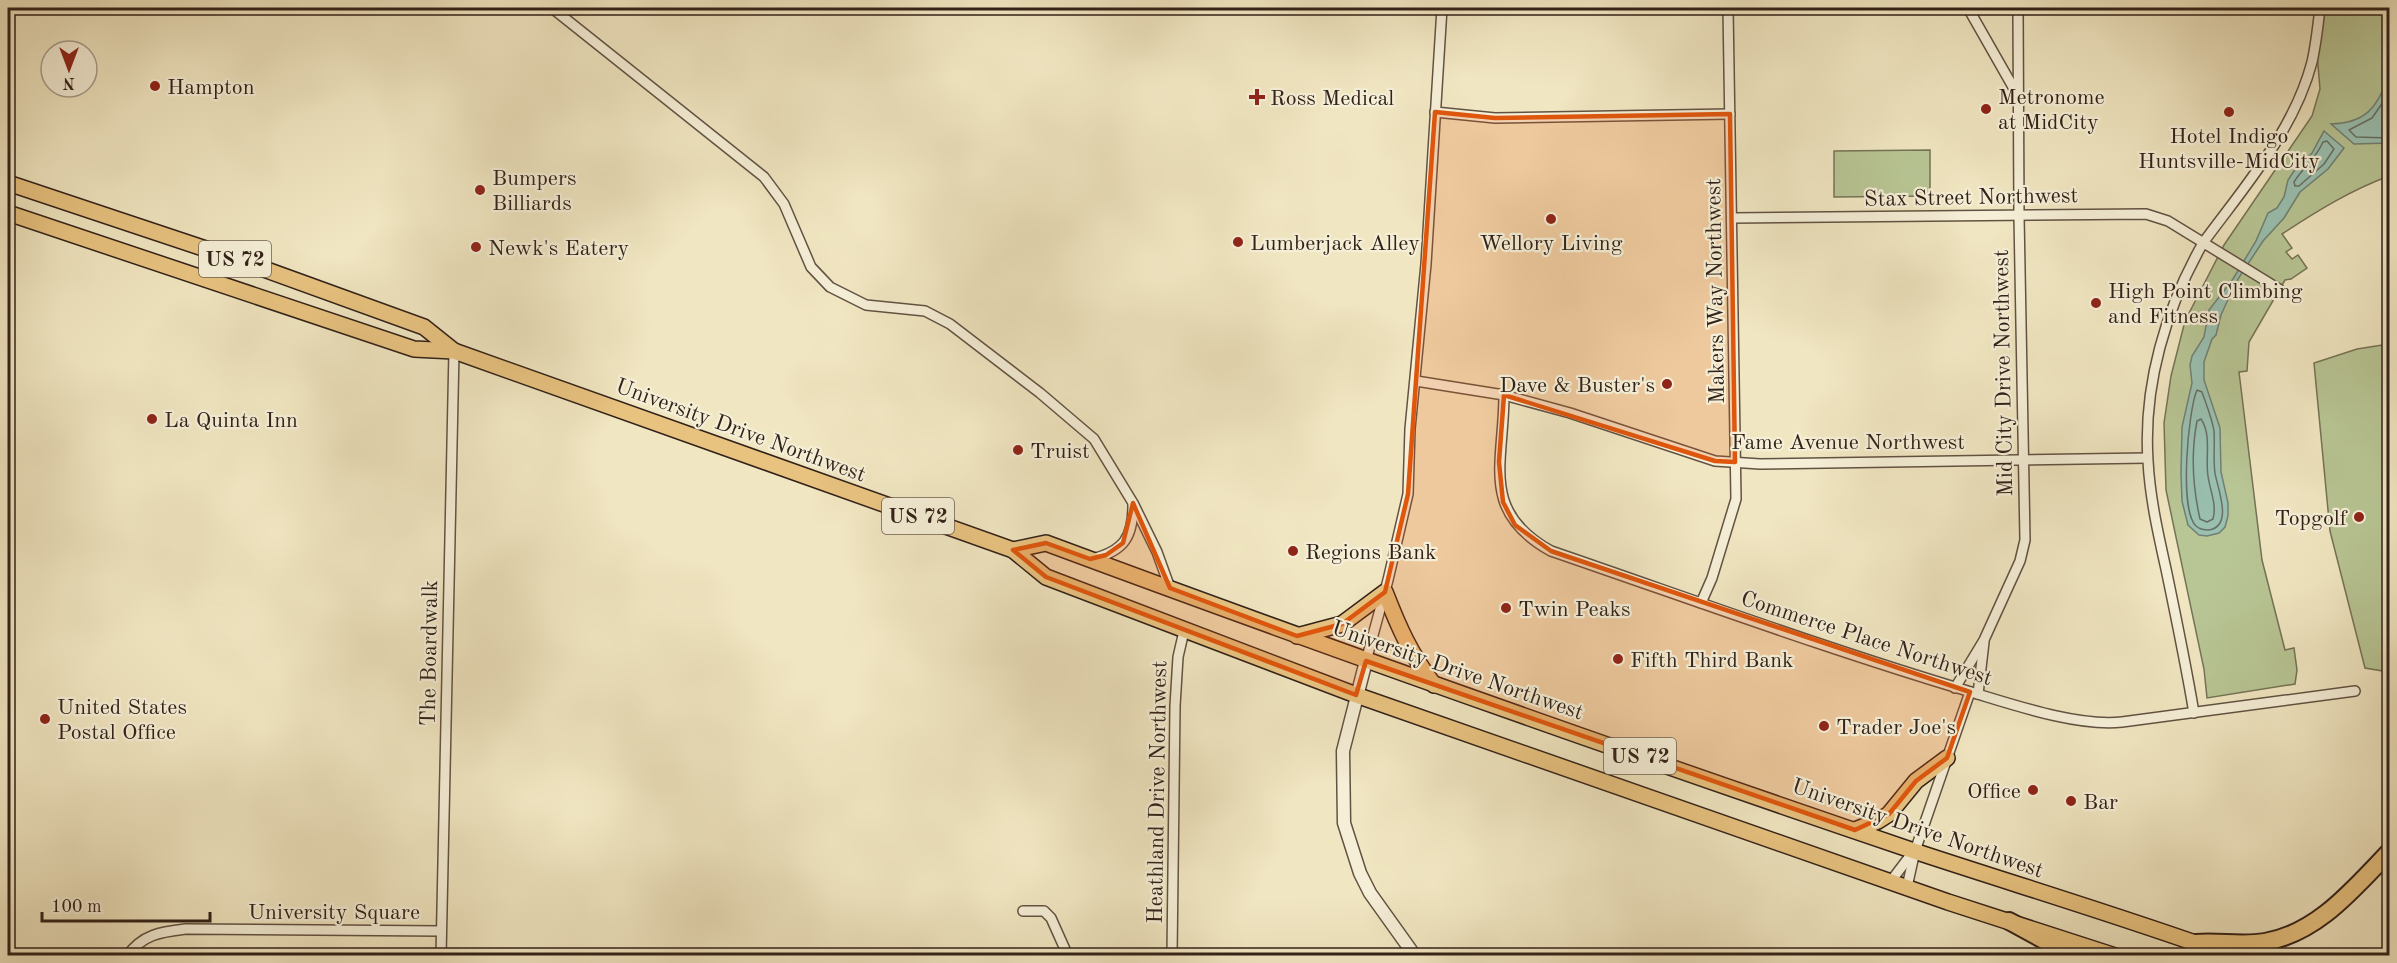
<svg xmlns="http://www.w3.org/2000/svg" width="2397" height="963" viewBox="0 0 2397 963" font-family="'Old Standard TT',serif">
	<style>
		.green { fill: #b8c594; stroke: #757356; stroke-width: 1.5 }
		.water { fill: #9ac0b1; stroke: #708074; stroke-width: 1.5 }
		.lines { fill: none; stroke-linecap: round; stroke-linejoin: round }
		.shore { stroke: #667065; stroke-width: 1.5 }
		.minor-casing { stroke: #625243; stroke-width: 12 }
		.tertiary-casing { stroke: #625243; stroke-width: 15 }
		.trunk-casing { stroke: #322119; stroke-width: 18 }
		.motorway-casing { stroke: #322119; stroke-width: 20 }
		.minor { stroke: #f5efd7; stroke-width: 9 }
		.tertiary { stroke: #f5efd7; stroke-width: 12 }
		.trunk { stroke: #e8c380; stroke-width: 15 }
		.motorway { stroke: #e8c380; stroke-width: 16 }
		.marked { fill: #df560d; fill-opacity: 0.2; stroke: #df560d; stroke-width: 4.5; stroke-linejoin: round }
		.poi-dot { fill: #8f2418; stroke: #f5efd7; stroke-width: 2 }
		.labels { text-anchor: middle; stroke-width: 4.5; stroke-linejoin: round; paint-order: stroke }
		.shield { fill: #f5efd7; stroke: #6c5f52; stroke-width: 1.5 }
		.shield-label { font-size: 21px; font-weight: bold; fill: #322119 }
		.poi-label { font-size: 22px; fill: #322119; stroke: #f5efd7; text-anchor: start }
		.street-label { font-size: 22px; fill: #322119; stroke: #f5efd7 }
	</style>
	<rect width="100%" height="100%" fill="#f0e6c1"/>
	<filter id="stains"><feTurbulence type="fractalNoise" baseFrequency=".00333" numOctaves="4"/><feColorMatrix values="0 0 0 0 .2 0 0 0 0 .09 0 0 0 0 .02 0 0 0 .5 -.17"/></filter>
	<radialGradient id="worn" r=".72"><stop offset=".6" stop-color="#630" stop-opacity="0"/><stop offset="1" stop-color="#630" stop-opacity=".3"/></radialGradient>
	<!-- green -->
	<g class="green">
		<path d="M2318,8H2389V176C2351,190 2317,211 2282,234L2292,248L2286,252L2292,259L2298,255L2307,268L2291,279L2285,280L2249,342L2247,371L2239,372L2262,560L2285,650L2294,648L2297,670L2295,684L2207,698L2204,669L2166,490L2164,423L2171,376L2185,321L2224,245L2312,116L2320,89L2316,42Z"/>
		<polygon points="1930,150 1930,196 1834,197 1834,151"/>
		<polygon points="2389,344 2390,344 2389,672 2365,668 2330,531 2314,363 2357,349"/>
	</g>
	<!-- water -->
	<g class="water">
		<path d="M2388,78L2389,143L2354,144L2331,124C2365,123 2377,108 2388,78Z"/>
		<polygon points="2324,131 2344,148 2328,169 2300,192 2284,218 2263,241 2236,282 2221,315 2216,335 2212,339 2204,362 2204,380 2220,428 2221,472 2228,503 2228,516 2225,527 2219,533 2207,536 2199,535 2188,525 2182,501 2181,474 2182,427 2192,383 2190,365 2192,356 2204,337 2209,310 2233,279 2256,241 2268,213 2277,208 2284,197 2288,180 2294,171 2312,153"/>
	</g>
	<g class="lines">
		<!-- shore -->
		<g class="shore">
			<polyline points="2390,92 2372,118 2349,130 2356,137 2390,138"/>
			<path d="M2327,141L2334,149L2324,164L2299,186H2295L2294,182C2304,166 2315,160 2323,142Z"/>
			<path d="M2197,390L2202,392C2206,404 2212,418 2214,431C2215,445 2213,459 2215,473C2217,487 2234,526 2209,530C2204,530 2199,529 2196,526C2179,510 2188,411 2197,390Z"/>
			<path d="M2201,419C2212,435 2205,458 2208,476C2210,491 2217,504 2213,519L2207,522L2200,519C2193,488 2191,452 2197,421Z"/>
		</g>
		<defs>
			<g id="minor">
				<polyline points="552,8 764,177 784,204 811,267 830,287 866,305 925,311 950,324 1040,393 1094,439 1133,503 1157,552 1170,588"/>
				<polyline points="1968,8 2017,94"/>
				<polyline points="1435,112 1495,118 1730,114"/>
				<polyline points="1733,218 2146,214 2168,221 2279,289"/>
				<polyline points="1416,381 1504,395 1570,413 1715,461 1760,464 2147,458"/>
				<path d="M1504,395C1504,463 1479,511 1551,551C1691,599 1830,650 1971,692C2014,705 2079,727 2122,722L2355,691"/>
				<path d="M1092,559C1124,551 1133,537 1133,505"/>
				<polyline points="1701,603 1712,578 1736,499 1728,8"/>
				<polyline points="1366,661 1388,580 1408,494 1410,429 1426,264 1442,8"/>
				<polyline points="1955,688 1984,640 2020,561 2025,540 2019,216 2018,8"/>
				<polyline points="1978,694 1984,642"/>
				<path d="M2194,713C2186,665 2176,617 2166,569C2158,533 2150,498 2148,461C2143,385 2166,308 2203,243C2244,187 2294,131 2312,62C2316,44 2318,26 2320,8"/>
				<polyline points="1891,881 1913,852"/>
				<polyline points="1907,887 1915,851 1970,692"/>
				<polyline points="1023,911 1044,911 1051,918 1068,956"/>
				<path d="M127,956C143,934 161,932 186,929L441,931"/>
				<polyline points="441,956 454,351"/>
				<polyline points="1172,956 1175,706 1178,657 1184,631"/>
			</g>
			<polyline id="tertiary" points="1366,661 1343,751 1344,823 1360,873 1370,893 1415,956"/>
			<g id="trunk">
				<polyline points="8,183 239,260 424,327 454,351"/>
				<polyline points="8,213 414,349 454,351 1013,550 1046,577 1356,695 1948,902 2115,956"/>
				<path d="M1013,550L1046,543C1334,650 1623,752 1914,851C2020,886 2127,918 2232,956"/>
				<path d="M1297,636L1342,624L1385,592C1399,628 1410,653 1434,685"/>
				<polyline points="1855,830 1878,821 1889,814 1916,781 1947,758"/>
			</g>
			<g id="motorway">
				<polyline points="2009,921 2073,956"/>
				<path d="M2196,943C2219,941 2242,946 2265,942C2318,933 2354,888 2390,851"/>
			</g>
		</defs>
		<!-- minor casing -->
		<use href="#minor" class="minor-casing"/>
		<!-- tertiary casing -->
		<use href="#tertiary" class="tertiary-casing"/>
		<!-- trunk casing -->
		<use href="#trunk" class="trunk-casing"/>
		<!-- motorway casing -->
		<use href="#motorway" class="motorway-casing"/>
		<!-- minor -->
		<use href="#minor" class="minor"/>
		<!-- tertiary -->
		<use href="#tertiary" class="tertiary"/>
		<!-- trunk -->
		<use href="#trunk" class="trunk"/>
		<!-- motorway -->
		<use href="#motorway" class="motorway"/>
	</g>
	<!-- marked area -->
	<path class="marked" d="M1435,112L1495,118L1730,114L1735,462L1715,461L1504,395L1499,462L1503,502L1515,525L1551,551L1970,692L1947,758L1916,781L1889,814L1855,830L1366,661L1356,695L1046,577L1013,550L1046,543L1090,559L1106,555L1123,543L1133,503L1170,588L1297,636L1342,624L1385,592L1408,494Z"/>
	<!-- markers -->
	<g class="poi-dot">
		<circle cx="155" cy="86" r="6"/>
		<path d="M1254 88h6v6h6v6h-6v6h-6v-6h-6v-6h6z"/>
		<circle cx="1986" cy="109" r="6"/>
		<circle cx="2229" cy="112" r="6"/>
		<circle cx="480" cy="190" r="6"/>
		<circle cx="1551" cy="219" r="6"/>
		<circle cx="1238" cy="242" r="6"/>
		<circle cx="476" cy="247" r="6"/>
		<circle cx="2096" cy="303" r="6"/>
		<circle cx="1667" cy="384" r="6"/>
		<circle cx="152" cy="419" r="6"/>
		<circle cx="1018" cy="450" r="6"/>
		<circle cx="2359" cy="517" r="6"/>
		<circle cx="1293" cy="551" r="6"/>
		<circle cx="1506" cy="608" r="6"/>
		<circle cx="1618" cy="659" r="6"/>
		<circle cx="45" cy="719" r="6"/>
		<circle cx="1824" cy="726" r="6"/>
		<circle cx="2033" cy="790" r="6"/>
		<circle cx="2071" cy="801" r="6"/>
	</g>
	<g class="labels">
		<!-- shield labels -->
		<g class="shield">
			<rect x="199" y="241" width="72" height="36" rx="4.5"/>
			<rect x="882" y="498" width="72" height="36" rx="4.5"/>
			<rect x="1604" y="738" width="72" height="36" rx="4.5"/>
		</g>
		<g class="shield-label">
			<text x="235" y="266">US 72</text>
			<text x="918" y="523">US 72</text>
			<text x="1640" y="763">US 72</text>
		</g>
		<!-- poi labels -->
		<g class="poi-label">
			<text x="167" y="94">Hampton</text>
			<text x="1998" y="104">Metronome<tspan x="1998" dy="25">at MidCity</tspan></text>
			<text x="1270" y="105">Ross Medical</text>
			<text x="2229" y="143" text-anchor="middle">Hotel Indigo<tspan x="2229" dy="25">Huntsville-MidCity</tspan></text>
			<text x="492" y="185">Bumpers<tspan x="492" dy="25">Billiards</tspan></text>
			<text x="1250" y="250">Lumberjack Alley</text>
			<text x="1551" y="250" text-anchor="middle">Wellory Living</text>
			<text x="488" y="255">Newk's Eatery</text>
			<text x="2108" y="298">High Point Climbing<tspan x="2108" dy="25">and Fitness</tspan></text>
			<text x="1655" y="392" text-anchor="end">Dave &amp; Buster's</text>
			<text x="164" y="427">La Quinta Inn</text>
			<text x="1030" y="458">Truist</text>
			<text x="2347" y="525" text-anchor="end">Topgolf</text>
			<text x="1305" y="559">Regions Bank</text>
			<text x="1518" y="616">Twin Peaks</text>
			<text x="1630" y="667">Fifth Third Bank</text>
			<text x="57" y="714">United States<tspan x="57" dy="25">Postal Office</tspan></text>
			<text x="1836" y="734">Trader Joe's</text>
			<text x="2021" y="798" text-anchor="end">Office</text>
			<text x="2083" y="809">Bar</text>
		</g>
		<!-- street labels -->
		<g class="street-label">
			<text transform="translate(1971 196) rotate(-1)" y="8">Stax Street Northwest</text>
			<text transform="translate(1714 291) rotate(-91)" y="8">Makers Way Northwest</text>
			<text transform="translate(2002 373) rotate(-91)" y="8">Mid City Drive Northwest</text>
			<text transform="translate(741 429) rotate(20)" y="8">University Drive Northwest</text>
			<text x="1848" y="449">Fame Avenue Northwest</text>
			<text transform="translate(1867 637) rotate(18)" y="8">Commerce Place Northwest</text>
			<text transform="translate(428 653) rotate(-89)" y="8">The Boardwalk</text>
			<text transform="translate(1458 669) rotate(19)" y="8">University Drive Northwest</text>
			<text transform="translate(1156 792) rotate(-89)" y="8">Heathland Drive Northwest</text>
			<text transform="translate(1918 827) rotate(19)" y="8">University Drive Northwest</text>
			<text x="334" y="919">University Square</text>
		</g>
	</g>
	<!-- margin -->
	<rect width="2397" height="963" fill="none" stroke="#f0e6c1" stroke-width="30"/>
	<rect x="9" y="9" width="2379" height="945" fill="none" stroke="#322119" stroke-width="3"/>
	<rect x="15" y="15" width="2367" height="933" fill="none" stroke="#322119" stroke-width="1.5"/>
	<!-- north arrow -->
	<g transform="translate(69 69) rotate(180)"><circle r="28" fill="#f5efd7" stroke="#a79d8b" stroke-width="1.5"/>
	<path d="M0-4.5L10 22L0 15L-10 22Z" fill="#8f2418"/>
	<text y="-9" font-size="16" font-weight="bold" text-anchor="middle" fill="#322119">N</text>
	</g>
	<!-- scale -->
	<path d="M42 912v9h168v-9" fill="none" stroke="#322119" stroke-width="3"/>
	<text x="51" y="912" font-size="18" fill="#322119" stroke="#f5efd7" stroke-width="4.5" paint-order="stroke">100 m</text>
	<rect width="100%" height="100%" filter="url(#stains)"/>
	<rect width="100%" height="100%" fill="url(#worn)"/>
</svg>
